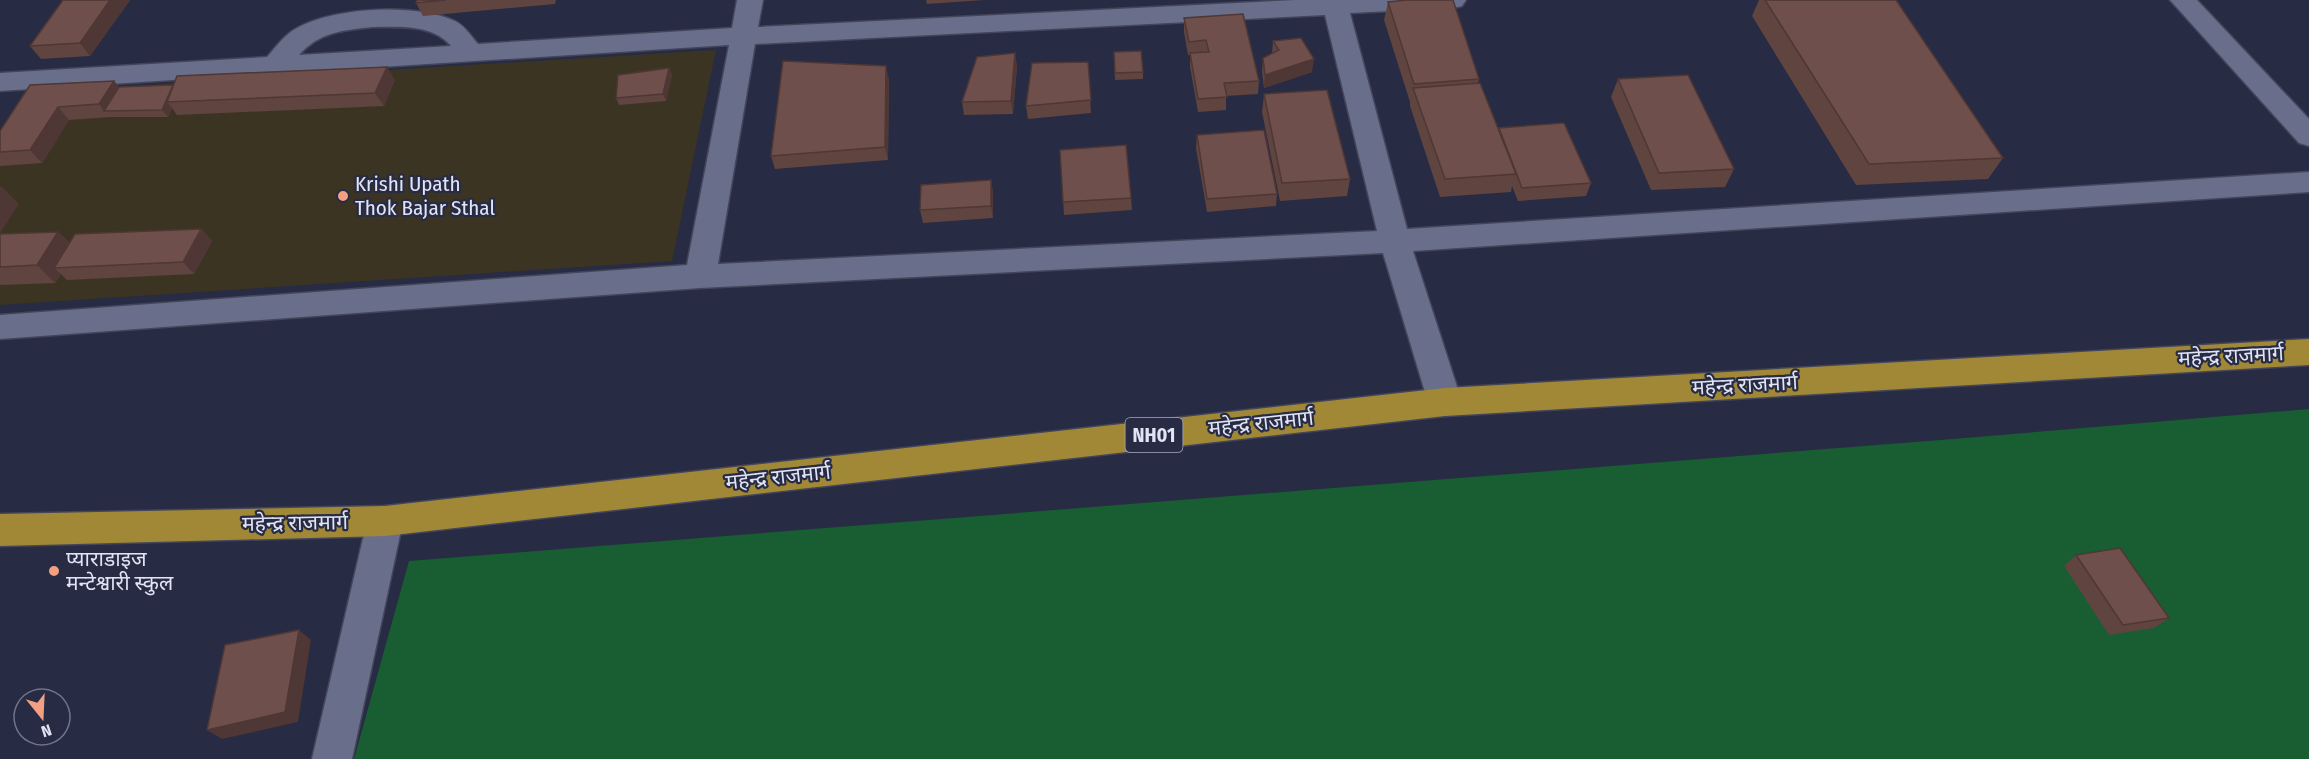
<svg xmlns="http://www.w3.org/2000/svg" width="2309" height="759" viewBox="0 0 2309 759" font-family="'Fira Sans Condensed','Noto Sans Devanagari',sans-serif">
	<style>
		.commercial { fill: #3c3423 }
		.green { fill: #195d32 }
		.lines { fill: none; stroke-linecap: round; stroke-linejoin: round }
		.minor-casing { stroke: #43455a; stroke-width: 3 }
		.highway-casing { stroke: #43455a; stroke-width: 3 }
		.minor { fill: #696e8a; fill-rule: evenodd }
		.highway { fill: #a08836; fill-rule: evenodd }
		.wall { fill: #5f4440 }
		.shaded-wall { fill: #4e3734 }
		.building { fill: #6f4f4b; stroke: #4e3734; stroke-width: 1.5 }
		.poi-dot { fill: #f39f82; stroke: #272b44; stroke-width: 2 }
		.labels { text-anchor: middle; stroke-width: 4.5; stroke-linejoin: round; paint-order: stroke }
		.shield { fill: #272b44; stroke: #a9acbf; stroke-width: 1.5 }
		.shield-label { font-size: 20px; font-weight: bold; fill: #e1e4f4 }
		.poi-label { font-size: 21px; fill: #e1e4f4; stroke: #272b44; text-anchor: start }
		.street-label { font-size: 21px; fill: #e1e4f4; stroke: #272b44 }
	</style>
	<rect width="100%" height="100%" fill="#272b44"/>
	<!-- commercial -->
	<polygon class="commercial" points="716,50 672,261 0,305 0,132 30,92"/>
	<!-- green -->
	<polygon class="green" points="2309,409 2309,759 354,759 409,561 1953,439"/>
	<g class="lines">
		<defs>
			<g id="minor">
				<path d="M737,0H763L758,27L1295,0H1466L1462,6L1453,8L1350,13L1407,229L2309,172V192L1413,251L1462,402L1457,412L1445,416L1433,412L1428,402L1383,253L700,288L0,339V315L687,265L729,45L0,91V73L267,57C276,47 285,34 297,28C336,7 414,3 455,21C465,26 471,36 478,44L732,28ZM1325,15L1377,231L718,264L755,44ZM373,27C400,27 432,24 451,46L299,55C319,32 344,30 373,27Z"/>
				<polygon points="2170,0 2197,0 2309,119 2309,146 2299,143"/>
				<polygon points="385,506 398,510 403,521 352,759 312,759 367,521 372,510"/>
			</g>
			<polygon id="highway" points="2309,339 2309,365 1445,416 385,536 0,546 0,514 385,506 1445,388"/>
		</defs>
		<!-- minor casing -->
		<use href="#minor" class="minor-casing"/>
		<!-- highway casing -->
		<use href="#highway" class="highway-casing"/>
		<!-- minor -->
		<use href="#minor" class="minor"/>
		<!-- highway -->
		<use href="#highway" class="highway"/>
	</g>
	<!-- wall -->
	<g class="wall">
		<polygon points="63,0 130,0 90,56 41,59 30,46"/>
		<polygon points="417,0 556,0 555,4 423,16 416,3"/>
		<polygon points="926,0 984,0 927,4"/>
		<polygon points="1759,0 1896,0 2003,158 1988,179 1856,185 1752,16"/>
		<polygon points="1388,2 1479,79 1478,83 1498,128 1591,183 1586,196 1518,201 1512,186 1511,192 1440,197 1410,106 1410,102 1384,20"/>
		<polygon points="1184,18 1259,81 1258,94 1226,96 1226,110 1198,112 1190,67 1190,55 1188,55 1184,32"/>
		<polygon points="1273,41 1312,72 1264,88 1262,71 1263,58 1272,53"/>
		<polygon points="1114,52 1143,72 1143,79 1115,80"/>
		<polygon points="1015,53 1017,67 1013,114 964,115 962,102"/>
		<polygon points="1088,62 1091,113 1028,119 1026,106"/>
		<polygon points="669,68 672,75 666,101 619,105 616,98"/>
		<polygon points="889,79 888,160 775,169 771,156"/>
		<polygon points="1618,79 1734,169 1725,187 1651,190 1611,97"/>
		<polygon points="395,80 384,106 177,115 172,108 168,117 110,117 69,120 42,163 0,166 0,131 114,81 119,87"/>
		<polygon points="1264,94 1350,179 1347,196 1280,201 1262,112"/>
		<polygon points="1197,135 1277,194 1276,206 1207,212 1196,148"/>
		<polygon points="1060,150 1131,198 1132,210 1064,215"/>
		<polygon points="991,180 993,193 993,218 923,223 920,210"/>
		<polygon points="201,229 212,241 194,274 67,280 61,274 55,283 0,285 0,234 58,232 70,243"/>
		<polygon points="2076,555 2169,618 2154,628 2109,635 2064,566"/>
	</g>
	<!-- shaded-wall -->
	<g class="shaded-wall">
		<polygon points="110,0 130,0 90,56 80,43"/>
		<polygon points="1015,53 1017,67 1013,114 1011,101"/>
		<polygon points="1314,59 1312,72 1264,88 1265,75"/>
		<polygon points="886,66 889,79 888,160 885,147"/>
		<polygon points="387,67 395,80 384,106 375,93"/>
		<polygon points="669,68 672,75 666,101 663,94"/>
		<polygon points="114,81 125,94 104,111 99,104"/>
		<polygon points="173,85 167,102 172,108 168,117 162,110"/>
		<polygon points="58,107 69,120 42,163 30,150"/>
		<polygon points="991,180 993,193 993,218 991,206"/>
		<polygon points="1,186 19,204 0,233 0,188"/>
		<polygon points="201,229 212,241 194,274 183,262"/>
		<polygon points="58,232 76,249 54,268 61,274 55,283 37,265"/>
		<polygon points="299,630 311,640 298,722 222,739 207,730"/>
	</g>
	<!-- building -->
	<g class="building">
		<polygon points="63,0 110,0 80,43 30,46"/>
		<polygon points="417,0 446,0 416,3"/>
		<polygon points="1407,0 1453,0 1479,79 1414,84 1388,2"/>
		<polygon points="1765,0 1896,0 2003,158 1869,164"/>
		<polygon points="1243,14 1259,81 1224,83 1227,97 1198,99 1190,53 1209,52 1206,40 1189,42 1184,18"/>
		<polygon points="1301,38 1314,59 1265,75 1263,58 1279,50 1273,41"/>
		<polygon points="1141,51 1143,72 1115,73 1114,52"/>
		<polygon points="1015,53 1011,101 962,102 977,57"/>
		<polygon points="783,61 886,66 885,147 771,156"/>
		<polygon points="1088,62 1091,100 1026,106 1032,63"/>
		<polygon points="387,67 375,93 167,102 177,76"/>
		<polygon points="669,68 663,94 616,98 618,75"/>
		<polygon points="1688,75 1734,169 1659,173 1618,79"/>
		<polygon points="114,81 99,104 58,107 30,150 0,152 0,131 30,85"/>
		<polygon points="1480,83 1516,174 1445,179 1413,88"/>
		<polygon points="173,85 162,110 104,111 119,87"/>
		<polygon points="1327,90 1350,179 1282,183 1264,94"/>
		<polygon points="1564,123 1591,183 1522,188 1499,128"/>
		<polygon points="1264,130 1277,194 1207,199 1197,135"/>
		<polygon points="1126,145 1131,198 1063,202 1060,150"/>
		<polygon points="991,180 991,206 920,210 921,185"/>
		<polygon points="201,229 183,262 54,268 75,234"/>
		<polygon points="58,232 37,265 0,267 0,234"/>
		<polygon points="2120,548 2169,618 2123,625 2076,555"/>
		<polygon points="299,630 285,712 207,730 225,645"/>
	</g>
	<!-- markers -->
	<g class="poi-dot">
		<circle cx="343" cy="196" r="6"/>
		<circle cx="54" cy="571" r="6"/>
	</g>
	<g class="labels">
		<!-- shield labels -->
		<rect class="shield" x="1125.5" y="418" width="57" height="34" rx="4.5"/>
		<g class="shield-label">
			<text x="1154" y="442">NH01</text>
		</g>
		<!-- poi labels -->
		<g class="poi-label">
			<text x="355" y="191">Krishi Upath<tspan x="355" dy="24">Thok Bajar Sthal</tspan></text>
			<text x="66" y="566">प्याराडाइज<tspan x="66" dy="24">मन्टेश्वारी स्कुल</tspan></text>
		</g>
		<!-- street labels -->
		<g class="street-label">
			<text transform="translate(2231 356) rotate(-3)" y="7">महेन्द्र राजमार्ग</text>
			<text transform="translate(1745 385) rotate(-3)" y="7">महेन्द्र राजमार्ग</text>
			<text transform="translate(1261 423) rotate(-6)" y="7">महेन्द्र राजमार्ग</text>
			<text transform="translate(778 477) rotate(-6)" y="7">महेन्द्र राजमार्ग</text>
			<text transform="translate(295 523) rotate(-1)" y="7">महेन्द्र राजमार्ग</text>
		</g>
	</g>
	<!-- north arrow -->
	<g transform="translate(42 717) rotate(162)"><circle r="28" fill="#272b44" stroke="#71758a" stroke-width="1.5"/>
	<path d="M0-4.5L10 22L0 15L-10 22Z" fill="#f39f82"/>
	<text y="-9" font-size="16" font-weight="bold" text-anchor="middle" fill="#e1e4f4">N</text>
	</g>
</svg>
